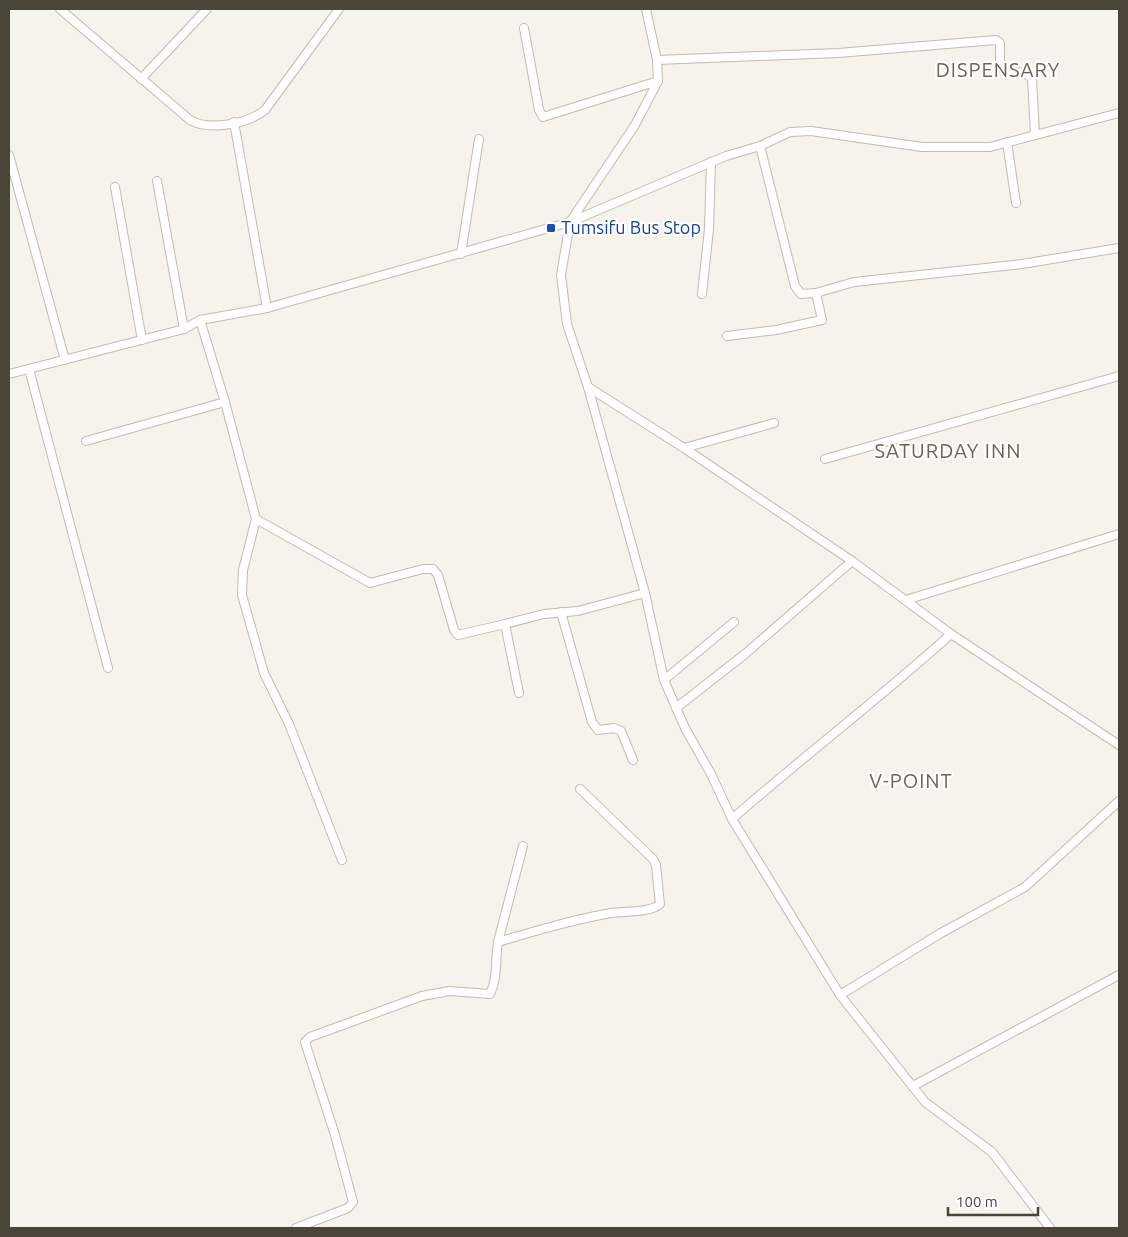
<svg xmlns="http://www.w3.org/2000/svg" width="1128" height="1237" viewBox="0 0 1128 1237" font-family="Ubuntu,sans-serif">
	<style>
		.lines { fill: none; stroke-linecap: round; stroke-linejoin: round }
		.minor-casing { stroke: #c2bbae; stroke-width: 10 }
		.minor { stroke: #fff; stroke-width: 8 }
		.transit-dot { fill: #1a4fb4; stroke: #fff; stroke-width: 2 }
		.labels { text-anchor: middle; stroke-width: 4.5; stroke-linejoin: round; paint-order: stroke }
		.transit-label { font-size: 18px; fill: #164399; stroke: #fff; text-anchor: start }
		.quarter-label { font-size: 20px; letter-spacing: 1px; fill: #6e6250; stroke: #fff }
	</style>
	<rect width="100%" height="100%" fill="#f6f3ec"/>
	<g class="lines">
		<defs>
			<g id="minor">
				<path d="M60,9L190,120C209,131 248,124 265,110L339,9"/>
				<polyline points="646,9 657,60 658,81 635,125 570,222 561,275 567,324 588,387 645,593 664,680 685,728 711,774 732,819 840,995 925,1102 992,1152 1050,1228"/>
				<polyline points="524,28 539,110 543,117 658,81"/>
				<polyline points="657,60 838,53 996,40 1000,43 1000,66 1002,70 1024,73 1032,78 1035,135"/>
				<polyline points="141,79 207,9"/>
				<polyline points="234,122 267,308"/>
				<polyline points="1007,142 1016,203"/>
				<polyline points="9,155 65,360"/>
				<polyline points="157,181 184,329"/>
				<polyline points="115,187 142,340"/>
				<polyline points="461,254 479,139"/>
				<polyline points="816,293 854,282 1022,264 1119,248"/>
				<polyline points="702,294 709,229 711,162"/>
				<polyline points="200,320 225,402 256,519 243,570 242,595 264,673 289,724 342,860"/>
				<polyline points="727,336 776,330 822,320 816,293 801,294 795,286 760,146"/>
				<polyline points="29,369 108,668"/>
				<polyline points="9,374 184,329 200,320 267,308 570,222 726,156 760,146 790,132 811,131 922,147 990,147 1119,113"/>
				<polyline points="588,387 684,448 852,561 951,634 1119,745"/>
				<polyline points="86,441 225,402"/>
				<polyline points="684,448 774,423"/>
				<polyline points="825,459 1119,376"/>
				<polyline points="256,519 370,583 423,569 433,569 438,575 454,630 458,635 505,624"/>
				<polyline points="906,600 1119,534"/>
				<polyline points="561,612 592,722 598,730 614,728 621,731 633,760"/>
				<polyline points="664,680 734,622"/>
				<polyline points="519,693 505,624 544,614 578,611 645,593"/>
				<polyline points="676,708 745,654 852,561"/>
				<path d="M732,819C804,756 880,698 951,634"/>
				<path d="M498,942C535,931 572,920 611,913C625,911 650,913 660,904L656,865L653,859L580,789"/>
				<polyline points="840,995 941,933 1025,887 1119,801"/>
				<polyline points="913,1086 1119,975"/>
				<path d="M296,1228L348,1208L353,1202L335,1135L305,1042L310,1037L422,996L449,991L490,994C498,978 495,960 498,942L523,846"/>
			</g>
		</defs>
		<!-- minor casing -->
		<use href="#minor" class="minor-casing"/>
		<!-- minor -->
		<use href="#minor" class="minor"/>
	</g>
	<!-- markers -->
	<rect class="transit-dot" x="546" y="223" width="10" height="10" rx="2.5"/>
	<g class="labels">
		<!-- transit labels -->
		<g class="transit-label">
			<text x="561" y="234">Tumsifu Bus Stop</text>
		</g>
		<!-- quarter labels -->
		<g class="quarter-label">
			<text x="998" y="77">DISPENSARY</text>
			<text x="948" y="458">SATURDAY INN</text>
			<text x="911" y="788">V-POINT</text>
		</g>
	</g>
	<!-- border -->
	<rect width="1128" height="1237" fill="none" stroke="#4b4439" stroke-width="20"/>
	<!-- scale -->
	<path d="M948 1207v8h90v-8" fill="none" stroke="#4b4439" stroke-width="2.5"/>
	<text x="956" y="1207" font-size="15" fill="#4b4439" stroke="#ffffff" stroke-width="4" paint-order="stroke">100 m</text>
</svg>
